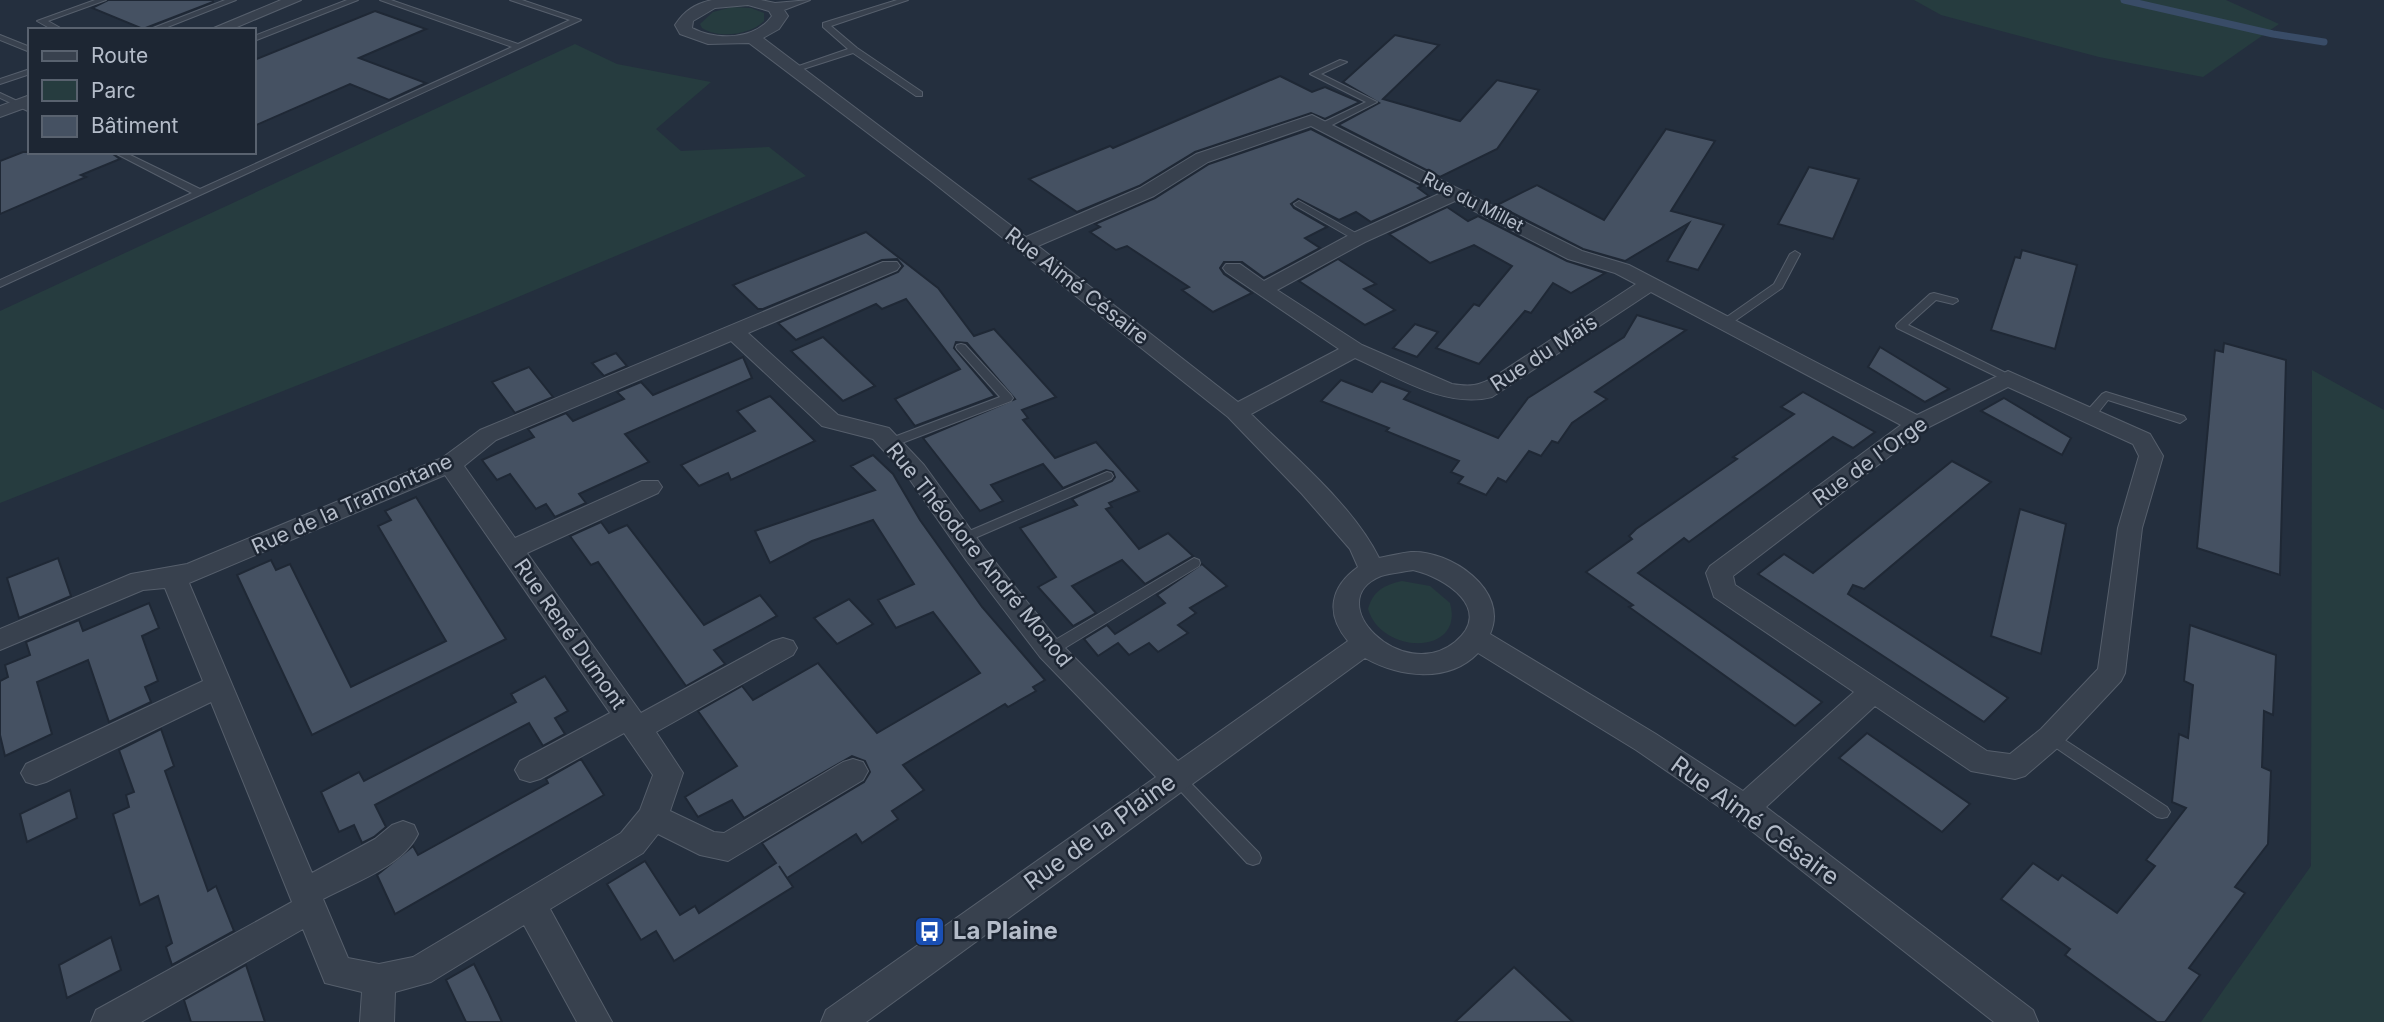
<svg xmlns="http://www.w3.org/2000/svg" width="2384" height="1022" viewBox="0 0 2384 1022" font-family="Inter,sans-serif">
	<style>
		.green { fill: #263c3f }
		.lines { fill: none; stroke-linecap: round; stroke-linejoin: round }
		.stream { stroke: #394c67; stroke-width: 7 }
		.building { fill: #455162; stroke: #1f2835; stroke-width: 2 }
		.service-casing { stroke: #565f6c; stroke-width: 2 }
		.minor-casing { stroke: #565f6c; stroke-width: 2 }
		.service { fill: #38414e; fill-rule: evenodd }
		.minor { fill: #38414e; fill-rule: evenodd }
		.labels { text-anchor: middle; stroke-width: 5; stroke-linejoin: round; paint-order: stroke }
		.far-street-label { font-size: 18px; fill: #b4bcc9; stroke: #1d2633 }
		.street-label { font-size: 21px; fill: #b4bcc9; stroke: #1d2633 }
		.near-street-label { font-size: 24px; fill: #b4bcc9; stroke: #1d2633 }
		.near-poi-label { font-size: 24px; font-weight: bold; fill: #b4bcc9; stroke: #1d2633; text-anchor: start }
	</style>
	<rect width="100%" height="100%" fill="#242f3e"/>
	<!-- green -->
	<g class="green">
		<polygon points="1914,0 2226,0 2279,24 2203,77 2099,57 1941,15"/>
		<path d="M732,7L751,8L764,13V21C750,35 719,39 702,28L700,24L713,12Z"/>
		<polygon points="575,44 617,64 711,82 656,129 681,151 769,147 806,176 480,313 0,503 0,311"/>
		<polygon points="2312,370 2384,410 2384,1022 2201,1022 2311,866"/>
		<path d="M1402,581L1430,586L1450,603C1465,655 1382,656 1368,609C1373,591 1384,585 1402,581Z"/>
	</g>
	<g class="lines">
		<!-- stream -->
		<polyline class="stream" points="2124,0 2273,34 2324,42"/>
	</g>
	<!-- building -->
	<g class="building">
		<polygon points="108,0 213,0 213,2 143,29 92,8"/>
		<polygon points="375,11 426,29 359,58 426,83 389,100 350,84 254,126 254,60"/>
		<polygon points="1395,35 1439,45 1383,99 1460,121 1497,80 1539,90 1497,149 1440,177 1338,125 1379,103 1343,82"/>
		<polygon points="1280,76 1312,92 1325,87 1360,102 1325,119 1311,113 1195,152 1139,186 1077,212 1029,179 1110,146 1113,148"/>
		<polygon points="1311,129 1422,186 1418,188 1429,196 1371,222 1356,212 1339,220 1298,199 1291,204 1294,208 1327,227 1305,238 1320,248 1264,278 1242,262 1224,262 1220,268 1224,274 1252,293 1213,312 1182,290 1189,287 1127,246 1116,250 1090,232 1100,227 1095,224 1155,198 1209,164"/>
		<polygon points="1666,129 1715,141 1671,211 1724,225 1698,270 1667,261 1689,223 1625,261 1583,249 1497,205 1537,185 1604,220"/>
		<polygon points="23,152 110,152 120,159 81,175 86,177 0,214 0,161"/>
		<polygon points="1809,167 1859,179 1833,239 1778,224"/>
		<polygon points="1447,207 1468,221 1478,216 1567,261 1605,273 1571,293 1553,283 1531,313 1525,311 1479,364 1436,348 1474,304 1479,306 1512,266 1474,245 1430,263 1389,234"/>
		<polygon points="866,232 938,288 974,336 994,329 1056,397 1022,410 1028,418 1023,420 1055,458 1096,442 1139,491 1109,503 1112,507 1106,509 1139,549 1168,533 1193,556 1145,584 1122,560 1072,586 1096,613 1073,626 1038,587 1056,577 1020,528 1077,505 1072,499 1112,481 1115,477 1113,472 1106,470 1063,488 1043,464 991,485 1003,501 980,511 923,438 1015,399 967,343 956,342 954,348 995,396 915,426 895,399 960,369 906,299 882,309 876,304 796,340 778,323 898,272 903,266 897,259 882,260 763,309 758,309 733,285"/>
		<polygon points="2022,250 2077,265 2055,349 1991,330 2015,257 2020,258"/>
		<polygon points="1338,259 1376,284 1364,289 1395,310 1365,325 1299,281"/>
		<polygon points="1637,315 1686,330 1595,392 1607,399 1572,423 1558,443 1552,441 1541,456 1529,451 1506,482 1498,478 1486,495 1458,483 1463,477 1451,472 1459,461 1386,431 1389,428 1321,401 1341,380 1372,392 1381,381 1410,392 1404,399 1498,438 1528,398 1624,337"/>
		<polygon points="1415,324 1438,332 1417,357 1393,348"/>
		<polygon points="823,337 875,386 843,401 791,351"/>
		<polygon points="2224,343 2286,360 2280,575 2197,548 2215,350 2223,352"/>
		<polygon points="1880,347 1949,389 1925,402 1868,367"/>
		<polygon points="616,353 627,366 604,376 592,363"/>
		<polygon points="743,357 752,378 625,434 649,462 579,494 586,503 555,517 546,504 536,509 510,474 497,480 482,460 534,437 528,429 566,413 573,421 624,399 617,392 641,382 653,395"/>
		<polygon points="529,367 553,397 515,413 492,382"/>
		<polygon points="1803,392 1875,432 1853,448 1833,437 1689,542 1684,538 1638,573 1822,702 1795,726 1629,607 1633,605 1586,572 1632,539 1629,536 1636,529 1737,459 1733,457 1794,414 1781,407"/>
		<polygon points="770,396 815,441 731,480 728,473 699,486 681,465 755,431 737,411"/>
		<polygon points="2004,398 2071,438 2062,455 1981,411"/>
		<polygon points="873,455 893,474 920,520 982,607 1045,680 1033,687 1036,691 1008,707 1005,704 903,765 924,790 892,811 898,819 862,843 856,834 787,878 779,866 793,887 674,961 656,931 641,940 607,884 645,861 680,915 695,906 699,913 776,863 762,843 864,782 870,772 865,761 852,756 744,818 732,800 698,817 685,797 737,766 698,711 742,686 753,700 818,663 877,733 980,673 933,612 896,628 878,600 914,584 873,520 812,541 770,563 755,531 875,490 851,466"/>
		<polygon points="1952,461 1991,482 1864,589 1853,585 1848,594 2008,698 1984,722 1758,574 1784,554 1813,573"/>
		<polygon points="416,497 506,639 312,735 237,575 271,560 276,570 290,564 351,687 446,641 378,526 391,520 385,511"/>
		<polygon points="2020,509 2066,524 2041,654 1991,636"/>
		<polygon points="601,522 609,533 627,525 704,625 760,595 777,616 714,650 725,664 686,686 598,562 591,565 570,536"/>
		<polygon points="58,558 71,596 19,618 7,578"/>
		<polygon points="1202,564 1227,586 1190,608 1196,613 1178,625 1188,633 1158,652 1149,643 1129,655 1118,643 1098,656 1084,639 1107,625 1115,634 1165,603 1157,595"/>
		<polygon points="849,599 873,624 837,644 814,618"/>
		<polygon points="149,603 159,628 142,636 158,681 145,687 151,702 109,722 88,660 37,682 52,734 5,756 0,735 0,681 8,677 5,665 30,655 26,642 79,620 83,631"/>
		<polygon points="2190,625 2276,655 2273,715 2264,711 2262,767 2271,771 2268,844 2235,887 2245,893 2189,968 2200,975 2165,1022 2157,1022 2065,955 2070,949 2001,899 2033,863 2058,880 2062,875 2117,913 2155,866 2146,860 2186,808 2172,802 2179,734 2188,738 2193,685 2184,681"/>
		<polygon points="545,676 568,711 555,718 565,734 543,746 529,723 375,805 386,827 374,837 362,843 354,825 339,832 321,792 359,772 364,781 516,702 511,694"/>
		<polygon points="161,729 174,766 165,771 208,891 216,886 234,931 172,965 166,947 172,943 158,896 140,905 113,814 129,807 126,795 134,792 119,750"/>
		<polygon points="1867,733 1918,768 1970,804 1942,832 1839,758"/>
		<polygon points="581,759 604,795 395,914 377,875 413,846 418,855 548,783 546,779"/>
		<polygon points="70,790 77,818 27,842 20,814"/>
		<polygon points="111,937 121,970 67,998 59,965"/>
		<polygon points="474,964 489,994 502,1022 466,1022 446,980"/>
		<polygon points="246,965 265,1022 191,1022 184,1000"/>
		<polygon points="1514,967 1573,1022 1455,1022"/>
	</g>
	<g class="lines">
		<defs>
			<g id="service">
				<polygon points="95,0 106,0 48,21 64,30 53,30 37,21"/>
				<polygon points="225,0 236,0 160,30 148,30"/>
				<polygon points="347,0 358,0 254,41 254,36"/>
				<polygon points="380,0 391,0 518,44 570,20 510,0 522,0 581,20 0,287 0,280 192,193 113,152 124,152 200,189 512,47"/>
				<polygon points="897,0 908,0 831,26 857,48 922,92 922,96 916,96 853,53 797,71 790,69 848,49 823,27 823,23"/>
				<polygon points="0,35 30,47 30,52 0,40"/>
				<polygon points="1340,60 1347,62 1321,74 1377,102 1326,128 1320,128 1320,124 1366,102 1310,74"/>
				<polygon points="30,69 30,74 0,84 0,79"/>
				<polygon points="0,93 30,107 30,112 0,98"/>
				<polygon points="1299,201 1361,236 1363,238 1361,240 1355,240 1296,206 1294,204"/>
				<polygon points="1795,251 1800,254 1782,288 1729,325 1721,325 1721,321 1774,284 1790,254"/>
				<polygon points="1934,293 1957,299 1958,301 1953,304 1936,300 1908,325 2012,376 2013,378 2012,380 2004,380 1897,328 1896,326 1897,324 1930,294"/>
				<polygon points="961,344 965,345 1011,395 1013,398 1011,401 894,446 886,446 884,443 886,440 1000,397 957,349 956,347 957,345"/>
				<polygon points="2106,392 2184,416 2186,419 2180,423 2108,400 2093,419 2085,419 2083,416 2085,413 2102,394"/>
				<polygon points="1107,472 1111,473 1113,476 1111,479 968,541 964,542 958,538 960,535"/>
				<polygon points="1194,558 1199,560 1200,563 1199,566 1055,654 1045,654 1043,650 1045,646"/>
				<polygon points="2051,731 2167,807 2170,812 2167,817 2162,818 2157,817 2046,741 2044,737 2046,733"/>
				<polygon points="1176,771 1181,773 1259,853 1261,858 1259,863 1253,865 1247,863 1171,781 1169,777 1171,773"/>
			</g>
			<g id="minor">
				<polygon points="281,0 301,0 230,30 209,30"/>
				<path d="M712,0H761L775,3L810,0L784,10L788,16L779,29L763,38L1026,237L1140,188L1196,154L1312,115L1582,251L1629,265L1917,415L2008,371L2150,434L2163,456L2142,528L2125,673L2121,681L2061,745L2025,776L2015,779L1971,771L1875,706L1766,807L2033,1010L2038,1022H1994L1734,817L1636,750L1478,653C1448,684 1399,677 1365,658L866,1022H821L826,1010L1156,777L1040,657L966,560L908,477L873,439L822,426L731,341L496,440L464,466L515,538L642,481H658L662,487L658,493L527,553L641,713L773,641L783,638L793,641L797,648L793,655L656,732L683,773L670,811L714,832L724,833L843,762L853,759L863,762L868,771L863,780L728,861L700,855L658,834L643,853L550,909L612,1022H577L524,925L431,982L395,992L394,1022H360L362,992L325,983L303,929L141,1022H91L96,1010L292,902L211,702L46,782L36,785L26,782L21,773L26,764L203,681L165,588L143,590L0,650V629L131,574L187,564L442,458L480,430L883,262H897L900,266L897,270L748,333L838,415L889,428L924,465L984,548L1060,643L1178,761L1348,641C1325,614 1330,587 1358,567L1350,549L1302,494L1228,417L930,180L749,43L708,44L680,34L675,25C685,10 695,4 712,0ZM748,5L769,11L772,16C755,40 717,41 692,28L693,21L715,8ZM1311,126L1441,193L1351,234L1264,281L1240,264H1226L1223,268L1226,272L1339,349L1238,402L1038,246L1154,196L1208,162ZM1455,201L1568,259L1615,273L1636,284L1494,377C1479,386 1470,387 1452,384L1362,345L1277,290L1365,242ZM1651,292L1901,425L1710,566L1706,573L1714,597L1854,692L1743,791L1656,734L1490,634C1510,590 1450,550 1411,552C1401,553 1390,556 1379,558C1353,505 1293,456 1251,414L1355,358C1396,376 1445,409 1492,397ZM2008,387L2133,444L2139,456L2118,528L2098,669L2041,729L2010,754L1987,751L1735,585L1733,576L1925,429ZM445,475L610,713L520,761L515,770L520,779L530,782L540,779L624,733L653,775L640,810L621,833L413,957L379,964L348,958L323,899C353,883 403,866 418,834L414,825L403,821L392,825L375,839L312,873L189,583ZM1413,570C1444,577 1495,609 1455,642C1402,685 1319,601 1381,576C1391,573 1403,572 1413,570Z"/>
				<polygon points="30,95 30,106 0,117 0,106"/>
			</g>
		</defs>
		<!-- service casing -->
		<use href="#service" class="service-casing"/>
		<!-- minor casing -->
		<use href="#minor" class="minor-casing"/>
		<!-- service -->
		<use href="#service" class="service"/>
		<!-- minor -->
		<use href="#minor" class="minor"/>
	</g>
	<!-- icons -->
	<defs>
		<symbol id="bus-square" viewBox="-11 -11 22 22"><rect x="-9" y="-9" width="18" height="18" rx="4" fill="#1a4fb4" stroke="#1d2633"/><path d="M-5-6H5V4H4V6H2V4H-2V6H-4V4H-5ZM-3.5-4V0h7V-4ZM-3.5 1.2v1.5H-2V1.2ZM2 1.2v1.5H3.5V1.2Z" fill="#fff"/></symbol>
	</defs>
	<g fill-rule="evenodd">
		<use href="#bus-square" x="912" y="914" width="35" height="35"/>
	</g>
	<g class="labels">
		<!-- far-street labels -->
		<g class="far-street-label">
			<text transform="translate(1473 202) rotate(27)" y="6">Rue du Millet</text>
		</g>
		<!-- street labels -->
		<g class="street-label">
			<text transform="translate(1077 286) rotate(38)" y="7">Rue Aimé Césaire</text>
			<text transform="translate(1544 353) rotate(-33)" y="7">Rue du Maïs</text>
			<text transform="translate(1870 461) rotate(-36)" y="7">Rue de l'Orge</text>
			<text transform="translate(352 504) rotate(-24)" y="7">Rue de la Tramontane</text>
			<text transform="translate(979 555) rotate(51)" y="7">Rue Théodore André Monod</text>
			<text transform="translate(570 634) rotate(55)" y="7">Rue René Dumont</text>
		</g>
		<!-- near-street labels -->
		<g class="near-street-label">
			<text transform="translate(1755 821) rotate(36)" y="8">Rue Aimé Césaire</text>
			<text transform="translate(1100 832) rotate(-36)" y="8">Rue de la Plaine</text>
		</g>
		<!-- near-poi labels -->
		<g class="near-poi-label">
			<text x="953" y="939">La Plaine</text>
		</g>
	</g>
	<!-- legend -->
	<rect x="28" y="28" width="228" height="126" fill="#1d2633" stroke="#59626f" stroke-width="2"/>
	<rect x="42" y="51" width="35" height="10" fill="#38414e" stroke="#59626f" stroke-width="2"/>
	<text x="91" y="63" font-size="21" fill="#b4bcc9">Route</text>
	<rect x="42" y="80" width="35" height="21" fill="#263c3f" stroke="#59626f" stroke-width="2"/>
	<text x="91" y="98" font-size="21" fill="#b4bcc9">Parc</text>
	<rect x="42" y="116" width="35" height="21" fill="#455162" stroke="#59626f" stroke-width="2"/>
	<text x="91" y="133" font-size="21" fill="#b4bcc9">Bâtiment</text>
</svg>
